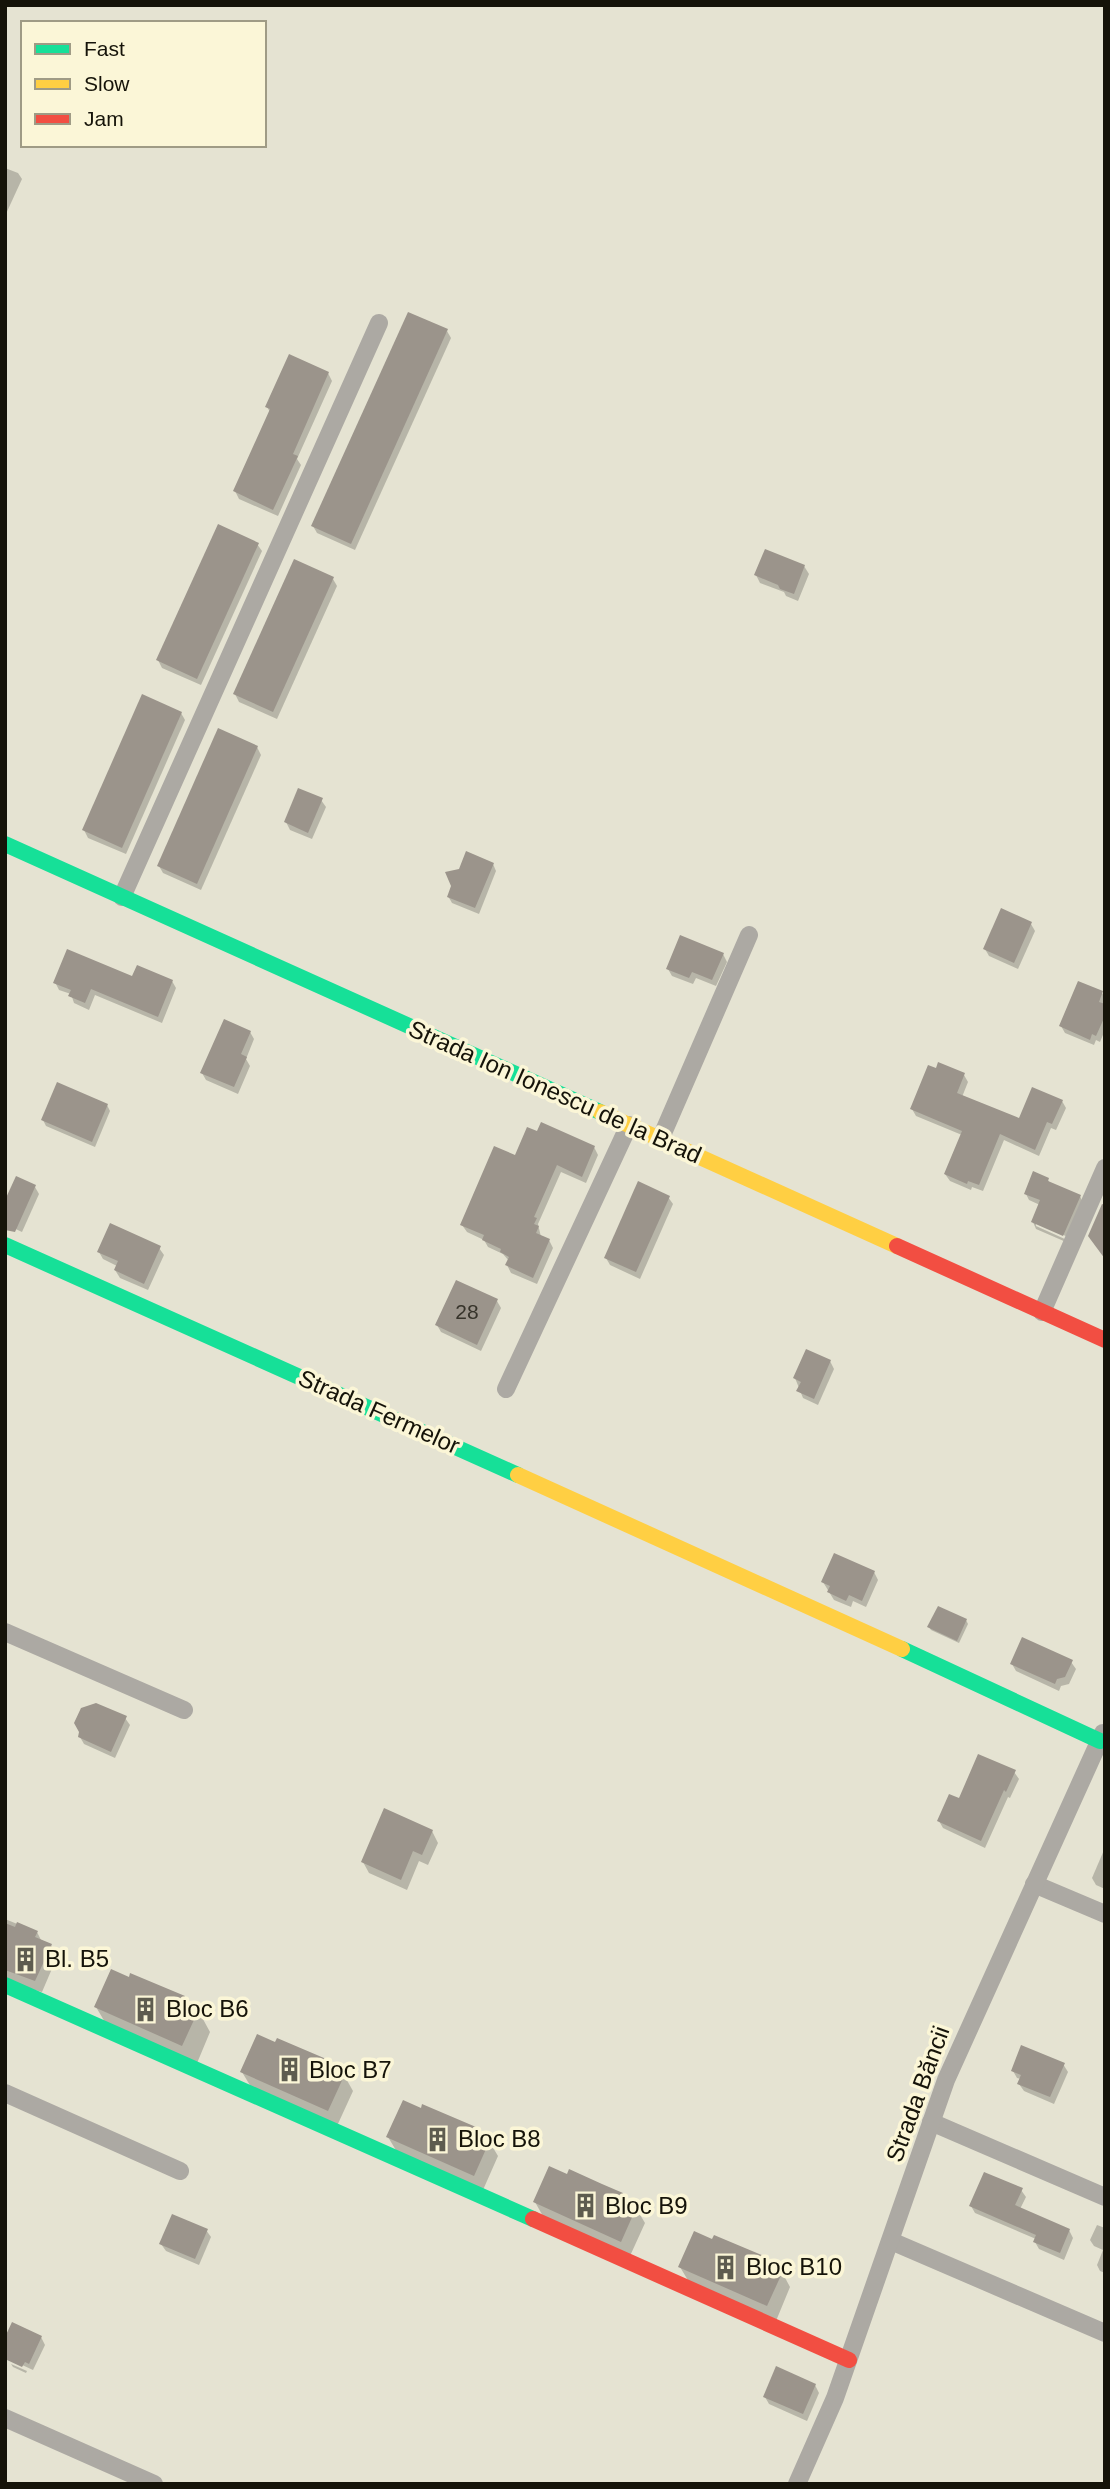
<svg xmlns="http://www.w3.org/2000/svg" width="1110" height="2489" viewBox="0 0 1110 2489" font-family="Arial,sans-serif">
	<style>
		.shadow { fill: #0003 }
		.building { fill: #9b948b }
		.lines { fill: none; stroke-linecap: round; stroke-linejoin: round }
		.street { stroke: #aca9a3; stroke-width: 18 }
		.fast { stroke: #16e098; stroke-width: 16 }
		.slow { stroke: #ffcf43; stroke-width: 16 }
		.jam { stroke: #f24e42; stroke-width: 16 }
		.labels { text-anchor: middle; stroke-width: 7; stroke-linejoin: round; paint-order: stroke }
		.number-label { font-size: 21px; fill: #36332a }
		.street-label { font-size: 24px; fill: #151309; stroke: #fbf6d7 }
		.poi-label { font-size: 24px; fill: #151309; stroke: #fbf6d7; text-anchor: start }
	</style>
	<rect width="100%" height="100%" fill="#e5e3d2"/>
	<!-- shadow -->
	<g class="shadow">
		<polygon points="5,168 18,173 22,179 5,216"/>
		<polygon points="447,331 451,338 355,550 317,533 313,526"/>
		<polygon points="328,373 332,381 297,459 301,465 278,516 239,499 235,491 270,412 267,407"/>
		<polygon points="257,544 262,551 201,685 162,668 158,660"/>
		<polygon points="804,566 809,574 798,601 786,596 784,592 760,583 756,575"/>
		<polygon points="333,579 337,586 277,719 239,702 235,694"/>
		<polygon points="181,713 185,720 126,854 88,838 84,830"/>
		<polygon points="257,747 261,755 201,890 163,873 159,866"/>
		<polygon points="321,800 326,807 312,839 290,830 286,822"/>
		<polygon points="493,864 496,871 479,914 452,903 448,896 453,886"/>
		<polygon points="1031,924 1035,931 1018,969 989,956 985,949"/>
		<polygon points="723,954 727,962 716,986 696,978 693,984 672,976 668,969"/>
		<polygon points="133,979 172,981 176,988 162,1023 95,995 89,1010 74,1003 71,994 59,990 55,982"/>
		<polygon points="1102,993 1105,997 1105,1030 1100,1042 1096,1040 1094,1045 1065,1033 1061,1026"/>
		<polygon points="250,1032 254,1039 246,1059 250,1066 238,1094 206,1080 202,1073"/>
		<polygon points="964,1075 968,1082 962,1097 1019,1120 1062,1101 1066,1108 1056,1130 1051,1128 1039,1156 1004,1140 983,1191 972,1187 971,1190 950,1181 945,1174 962,1135 916,1116 912,1109"/>
		<polygon points="107,1105 110,1111 95,1147 46,1126 43,1120"/>
		<polygon points="594,1147 598,1155 586,1183 561,1172 538,1224 541,1237 549,1240 553,1248 537,1284 511,1273 507,1265 509,1261 503,1254 488,1247 484,1240 467,1232 462,1225 516,1157"/>
		<polygon points="1048,1180 1051,1185 1080,1196 1083,1203 1068,1237 1036,1223 1036,1226 1067,1240 1066,1242 1036,1229 1033,1222 1040,1205 1029,1200 1026,1194"/>
		<polygon points="35,1187 39,1194 22,1232 5,1224"/>
		<polygon points="668,1197 673,1204 640,1279 610,1265 606,1258"/>
		<polygon points="159,1248 164,1255 148,1290 120,1278 115,1270 117,1266 103,1259 99,1252"/>
		<polygon points="497,1301 501,1308 481,1351 441,1332 437,1325"/>
		<polygon points="830,1361 834,1369 818,1405 803,1398 795,1378"/>
		<polygon points="874,1572 878,1580 866,1607 853,1601 851,1607 834,1600 823,1582"/>
		<polygon points="966,1620 968,1624 959,1643 931,1630 929,1627"/>
		<polygon points="1071,1662 1076,1669 1069,1684 1061,1686 1059,1691 1016,1671 1012,1664"/>
		<polygon points="125,1718 130,1725 115,1758 84,1744 80,1737"/>
		<polygon points="1014,1772 1019,1779 1010,1798 1008,1797 985,1848 943,1828 939,1821 960,1800"/>
		<polygon points="432,1831 438,1843 428,1865 419,1861 407,1890 369,1873 363,1862"/>
		<polygon points="1104,1850 1105,1851 1105,1889 1096,1885 1092,1878"/>
		<polygon points="5,1919 37,1932 42,1942 51,1945 57,1957 42,1992 5,1982"/>
		<polygon points="183,1997 189,2006 198,2010 210,2032 195,2068 109,2029 96,2007"/>
		<polygon points="329,2062 335,2071 344,2075 353,2091 337,2126 251,2087 242,2072"/>
		<polygon points="1063,2064 1068,2072 1054,2104 1024,2091 1019,2084 1021,2079 1017,2078 1013,2071"/>
		<polygon points="475,2128 480,2137 489,2141 498,2156 483,2190 397,2152 388,2137"/>
		<polygon points="1021,2190 1026,2197 1020,2209 1069,2230 1073,2238 1064,2260 1039,2249 1035,2242 1036,2239 975,2213 971,2206"/>
		<polygon points="622,2195 627,2203 636,2208 645,2223 630,2256 544,2218 535,2202"/>
		<polygon points="1097,2225 1105,2228 1105,2273 1100,2271 1097,2265 1103,2250 1094,2246 1090,2240"/>
		<polygon points="206,2230 211,2237 199,2265 166,2251 161,2244"/>
		<polygon points="767,2259 773,2268 782,2272 790,2287 776,2321 689,2282 680,2267"/>
		<polygon points="41,2337 45,2345 33,2370 7,2358"/>
		<polygon points="11,2364 27,2371 26,2373 13,2367"/>
		<polygon points="815,2385 819,2393 807,2421 769,2404 765,2397"/>
	</g>
	<!-- building -->
	<g class="building">
		<polygon points="408,312 448,329 351,544 311,526"/>
		<polygon points="289,354 329,372 293,454 298,456 273,510 233,491 270,409 265,407"/>
		<polygon points="218,524 259,543 197,679 156,660"/>
		<polygon points="765,549 805,565 794,594 780,589 778,585 754,575"/>
		<polygon points="294,559 334,577 273,712 233,694"/>
		<polygon points="142,694 182,712 122,848 82,830"/>
		<polygon points="218,728 258,746 197,884 157,866"/>
		<polygon points="298,788 323,798 308,833 284,822"/>
		<polygon points="466,851 494,863 475,908 447,897 451,886 445,872 459,869"/>
		<polygon points="1001,908 1032,922 1014,963 983,949"/>
		<polygon points="680,935 724,953 712,980 692,972 689,978 666,969"/>
		<polygon points="67,949 132,976 137,965 173,980 158,1017 91,989 85,1003 68,996 71,990 53,983"/>
		<polygon points="1078,981 1103,991 1099,1002 1105,1004 1105,1016 1096,1036 1092,1034 1090,1040 1059,1026"/>
		<polygon points="224,1019 251,1031 241,1054 247,1057 234,1087 200,1073"/>
		<polygon points="938,1062 965,1073 957,1093 1019,1118 1032,1087 1063,1100 1052,1124 1047,1122 1035,1150 1000,1134 979,1185 968,1181 967,1184 944,1174 962,1131 910,1109 928,1065 936,1068"/>
		<polygon points="57,1082 108,1104 92,1142 41,1120"/>
		<polygon points="541,1122 595,1146 582,1177 557,1165 534,1217 537,1218 534,1224 539,1226 536,1233 550,1239 533,1278 505,1265 509,1257 500,1252 501,1249 482,1240 484,1235 460,1225 494,1146 515,1155 527,1127 537,1131"/>
		<polygon points="1033,1171 1049,1178 1048,1181 1081,1195 1063,1236 1031,1222 1040,1200 1024,1194"/>
		<polygon points="16,1176 36,1185 15,1232 5,1230 5,1200"/>
		<polygon points="638,1181 670,1196 636,1272 604,1258"/>
		<polygon points="1102,1204 1105,1205 1105,1259 1088,1236"/>
		<polygon points="110,1223 161,1246 144,1284 114,1270 118,1261 97,1252"/>
		<polygon points="456,1280 498,1299 477,1345 435,1325"/>
		<polygon points="806,1349 831,1360 814,1399 796,1391 801,1382 793,1378"/>
		<polygon points="834,1553 875,1571 862,1601 849,1595 846,1601 827,1592 830,1586 821,1582"/>
		<polygon points="938,1606 967,1619 957,1641 927,1627"/>
		<polygon points="1022,1637 1073,1660 1065,1677 1057,1679 1055,1684 1010,1664"/>
		<polygon points="96,1703 127,1716 111,1752 78,1737 79,1732 74,1723 81,1708"/>
		<polygon points="978,1754 1016,1770 1006,1792 1004,1790 981,1841 937,1821 949,1794 959,1798"/>
		<polygon points="384,1808 433,1830 422,1855 413,1851 401,1880 361,1862"/>
		<polygon points="17,1922 38,1931 35,1937 52,1944 35,1981 5,1970 5,1923 15,1927"/>
		<polygon points="111,1969 129,1977 130,1973 185,1996 182,2001 199,2009 182,2046 94,2007"/>
		<polygon points="257,2034 275,2042 277,2038 331,2061 328,2067 345,2074 328,2111 240,2072"/>
		<polygon points="1021,2045 1065,2063 1050,2097 1017,2084 1021,2075 1011,2071"/>
		<polygon points="403,2100 421,2108 422,2104 476,2127 473,2132 490,2140 474,2176 386,2137"/>
		<polygon points="549,2166 567,2174 569,2169 602,2184 623,2193 621,2199 637,2206 621,2242 533,2202"/>
		<polygon points="984,2172 1023,2188 1015,2205 1070,2229 1060,2253 1033,2242 1036,2235 969,2206"/>
		<polygon points="172,2214 208,2229 195,2259 159,2244"/>
		<polygon points="694,2231 712,2239 714,2235 769,2258 766,2264 783,2271 767,2306 678,2267"/>
		<polygon points="12,2322 42,2336 29,2364 25,2362 22,2367 7,2360 5,2357 5,2337"/>
		<polygon points="776,2366 816,2384 803,2414 763,2397"/>
	</g>
	<g class="lines">
		<!-- street -->
		<g class="street">
			<polyline points="122,897 379,323"/>
			<polyline points="660,1140 749,935"/>
			<polyline points="1042,1312 1105,1168"/>
			<polyline points="506,1389 629,1125"/>
			<polyline points="5,1632 184,1710"/>
			<polyline points="1034,1884 1105,1914"/>
			<polyline points="5,2093 180,2171"/>
			<polyline points="931,2122 1105,2197"/>
			<polyline points="891,2241 1105,2333"/>
			<polyline points="5,2418 154,2484"/>
			<polyline points="797,2484 835,2398 946,2080 1103,1733"/>
		</g>
		<!-- fast -->
		<g class="fast">
			<polyline points="5,844 600,1112"/>
			<polyline points="5,1245 518,1475"/>
			<polyline points="902,1649 1100,1741"/>
			<polyline points="5,1985 533,2219"/>
		</g>
		<!-- slow -->
		<g class="slow">
			<polyline points="600,1112 897,1246"/>
			<polyline points="518,1475 902,1649"/>
		</g>
		<!-- jam -->
		<g class="jam">
			<polyline points="897,1246 1105,1340"/>
			<polyline points="533,2219 849,2360"/>
		</g>
	</g>
	<!-- icons -->
	<defs>
		<symbol id="building-bare" viewBox="-9 -9 18 18"><path d="M-4-6H4V6H1V3H-1V6H-4ZM-2.5-4.3h1.7v1.8h-1.7ZM.8-4.3h1.7v1.8H.8ZM-2.5-1h1.7V.8h-1.7ZM.8-1h1.7V.8H.8Z" fill="#5e5c4f" stroke="#fbf6d7" stroke-width="2.5" paint-order="stroke"/></symbol>
	</defs>
	<g fill-rule="evenodd">
		<use href="#building-bare" x="8" y="1942" width="35" height="35"/>
		<use href="#building-bare" x="128" y="1992" width="35" height="35"/>
		<use href="#building-bare" x="272" y="2052" width="35" height="35"/>
		<use href="#building-bare" x="420" y="2122" width="35" height="35"/>
		<use href="#building-bare" x="568" y="2188" width="35" height="35"/>
		<use href="#building-bare" x="708" y="2250" width="35" height="35"/>
	</g>
	<g class="labels">
		<!-- number labels -->
		<g class="number-label">
			<text x="467" y="1319">28</text>
		</g>
		<!-- street labels -->
		<g class="street-label">
			<text transform="translate(555 1092) rotate(24)" y="8">Strada Ion Ionescu de la Brad</text>
			<text transform="translate(379 1412) rotate(24)" y="8">Strada Fermelor</text>
			<text transform="translate(918 2094) rotate(-70)" y="8">Strada Băncii</text>
		</g>
		<!-- poi labels -->
		<g class="poi-label">
			<text x="45" y="1967">Bl. B5</text>
			<text x="166" y="2017">Bloc B6</text>
			<text x="309" y="2078">Bloc B7</text>
			<text x="458" y="2147">Bloc B8</text>
			<text x="605" y="2214">Bloc B9</text>
			<text x="746" y="2275">Bloc B10</text>
		</g>
	</g>
	<!-- border -->
	<rect width="1110" height="2489" fill="none" stroke="#151309" stroke-width="14"/>
	<!-- legend -->
	<rect x="21" y="21" width="245" height="126" fill="#fbf6d7" stroke="#9f9b85" stroke-width="2"/>
	<rect x="35" y="44" width="35" height="10" fill="#16e098" stroke="#9f9b85" stroke-width="2"/>
	<text x="84" y="56" font-size="21" fill="#151309">Fast</text>
	<rect x="35" y="79" width="35" height="10" fill="#ffcf43" stroke="#9f9b85" stroke-width="2"/>
	<text x="84" y="91" font-size="21" fill="#151309">Slow</text>
	<rect x="35" y="114" width="35" height="10" fill="#f24e42" stroke="#9f9b85" stroke-width="2"/>
	<text x="84" y="126" font-size="21" fill="#151309">Jam</text>
</svg>
